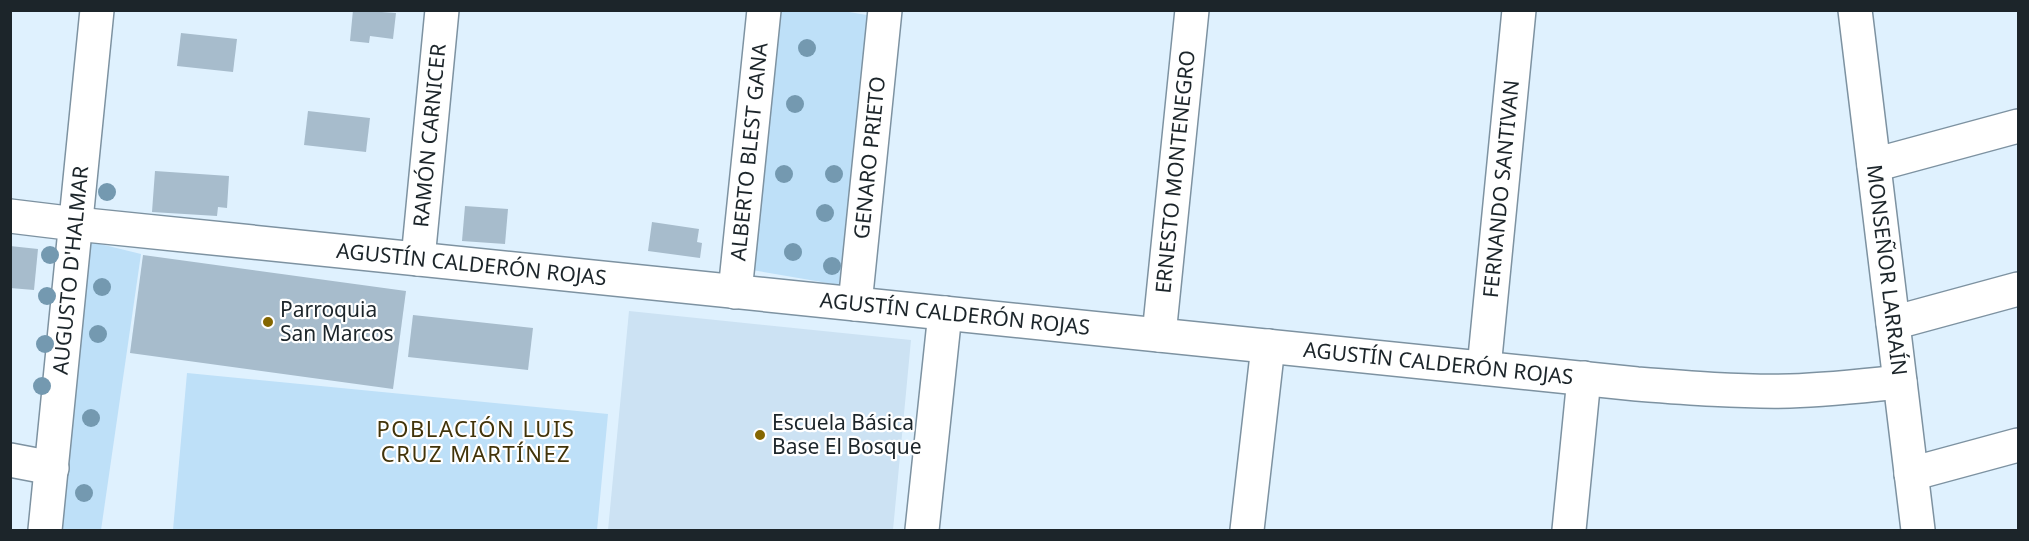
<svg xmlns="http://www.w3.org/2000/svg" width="2029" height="541" viewBox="0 0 2029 541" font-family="'Noto Sans',sans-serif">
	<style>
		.built { fill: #cce2f3 }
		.green { fill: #bee0f8 }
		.building { fill: #a7bccc }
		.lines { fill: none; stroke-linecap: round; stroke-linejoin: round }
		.minor-casing { stroke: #7d92a1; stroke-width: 36 }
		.minor { stroke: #fff; stroke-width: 33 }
		.tree { fill: #7499b0 }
		.poi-dot { fill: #846600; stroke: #fff; stroke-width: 2 }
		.labels { text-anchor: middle; stroke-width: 4.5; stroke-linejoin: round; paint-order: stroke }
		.street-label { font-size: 21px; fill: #1c252a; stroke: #fff }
		.poi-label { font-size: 21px; fill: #1c252a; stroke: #fff; text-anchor: start }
		.neighbourhood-label { font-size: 22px; letter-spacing: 1.5px; fill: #42340a; stroke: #fff }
	</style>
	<rect width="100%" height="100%" fill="#dff1fe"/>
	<!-- built -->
	<polygon class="built" points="629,311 911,340 893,530 608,530"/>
	<!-- green -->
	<g class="green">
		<polygon points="775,11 843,11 873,16 839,285 752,270"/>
		<polygon points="88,241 141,254 101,530 59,530"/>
		<polygon points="187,373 608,414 597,530 173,530"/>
	</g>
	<!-- building -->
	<g class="building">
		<polygon points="353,10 396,13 393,39 370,36 369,43 350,41"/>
		<polygon points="181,33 237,39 233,72 177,66"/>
		<polygon points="308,111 370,118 366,152 304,145"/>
		<polygon points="155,171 229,176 227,208 218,207 217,216 152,212"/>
		<polygon points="465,206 508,209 505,244 462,241"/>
		<polygon points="652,222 699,229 697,242 702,243 700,258 648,251"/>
		<polygon points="10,246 38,249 34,290 10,288"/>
		<polygon points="143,255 406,291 393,389 130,353"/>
		<polygon points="413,315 533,328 528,370 408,357"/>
	</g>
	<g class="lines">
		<defs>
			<g id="minor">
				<path id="s1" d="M1855,10L1918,530"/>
				<polyline points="1874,165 2018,126"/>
				<path id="s2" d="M10,216L76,224L1637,384C1688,388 1739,392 1790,391C1827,390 1863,386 1900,382"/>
				<path id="s3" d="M418,259L442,10"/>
				<path id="s4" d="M735,292L764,10"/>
				<path id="s5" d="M855,304L885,10"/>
				<polyline points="1893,323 2018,289"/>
				<path id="s6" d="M1159,335L1192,10"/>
				<path id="s7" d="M1484,368L1519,10"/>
				<polyline points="10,460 52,468"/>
				<polyline points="1911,474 2018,445"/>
				<path id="s8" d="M45,530L97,10"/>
				<polyline points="922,530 945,313"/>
				<polyline points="1247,530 1268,346"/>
				<polyline points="1569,530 1584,378"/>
			</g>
		</defs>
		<!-- minor casing -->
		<use href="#minor" class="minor-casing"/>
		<!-- minor -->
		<use href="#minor" class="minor"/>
	</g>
	<!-- trees -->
	<g class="tree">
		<circle cx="807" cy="48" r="9"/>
		<circle cx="795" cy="104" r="9"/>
		<circle cx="784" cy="174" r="9"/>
		<circle cx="834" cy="174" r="9"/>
		<circle cx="107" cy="192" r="9"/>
		<circle cx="825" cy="213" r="9"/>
		<circle cx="793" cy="252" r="9"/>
		<circle cx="50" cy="255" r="9"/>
		<circle cx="832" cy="266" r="9"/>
		<circle cx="102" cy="287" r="9"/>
		<circle cx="47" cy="296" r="9"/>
		<circle cx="98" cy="334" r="9"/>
		<circle cx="45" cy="344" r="9"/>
		<circle cx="42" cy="386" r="9"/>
		<circle cx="91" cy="418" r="9"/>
		<circle cx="84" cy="493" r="9"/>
	</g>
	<!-- markers -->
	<g class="poi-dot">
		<circle cx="268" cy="322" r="6"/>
		<circle cx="760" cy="435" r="6"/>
	</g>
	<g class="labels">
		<!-- street labels -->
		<g class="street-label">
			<text dy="7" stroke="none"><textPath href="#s3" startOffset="124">RAMÓN CARNICER</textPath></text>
			<text dy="7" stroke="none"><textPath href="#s4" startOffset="141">ALBERTO BLEST GANA</textPath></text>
			<text dy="7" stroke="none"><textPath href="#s5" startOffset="147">GENARO PRIETO</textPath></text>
			<text dy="7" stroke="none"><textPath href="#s6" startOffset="164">ERNESTO MONTENEGRO</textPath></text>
			<text dy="7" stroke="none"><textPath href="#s7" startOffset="180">FERNANDO SANTIVAN</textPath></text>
			<text dy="7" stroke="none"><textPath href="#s2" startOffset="464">AGUSTÍN CALDERÓN ROJAS</textPath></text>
			<text dy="7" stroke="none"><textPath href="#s8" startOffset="261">AUGUSTO D'HALMAR</textPath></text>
			<text dy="7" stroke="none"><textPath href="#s1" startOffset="262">MONSEÑOR LARRAÍN</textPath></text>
			<text dy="7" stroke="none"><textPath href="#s2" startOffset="950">AGUSTÍN CALDERÓN ROJAS</textPath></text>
			<text dy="7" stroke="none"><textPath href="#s2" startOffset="1436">AGUSTÍN CALDERÓN ROJAS</textPath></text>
		</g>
		<!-- poi labels -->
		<g class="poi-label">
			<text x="280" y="317">Parroquia<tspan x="280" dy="24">San Marcos</tspan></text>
			<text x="772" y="430">Escuela Básica<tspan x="772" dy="24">Base El Bosque</tspan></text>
		</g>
		<!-- neighbourhood labels -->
		<g class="neighbourhood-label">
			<text x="476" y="437">POBLACIÓN LUIS<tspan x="476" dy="25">CRUZ MARTÍNEZ</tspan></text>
		</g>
	</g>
	<!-- border -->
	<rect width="2029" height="541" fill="none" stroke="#1c252a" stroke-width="24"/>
</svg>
